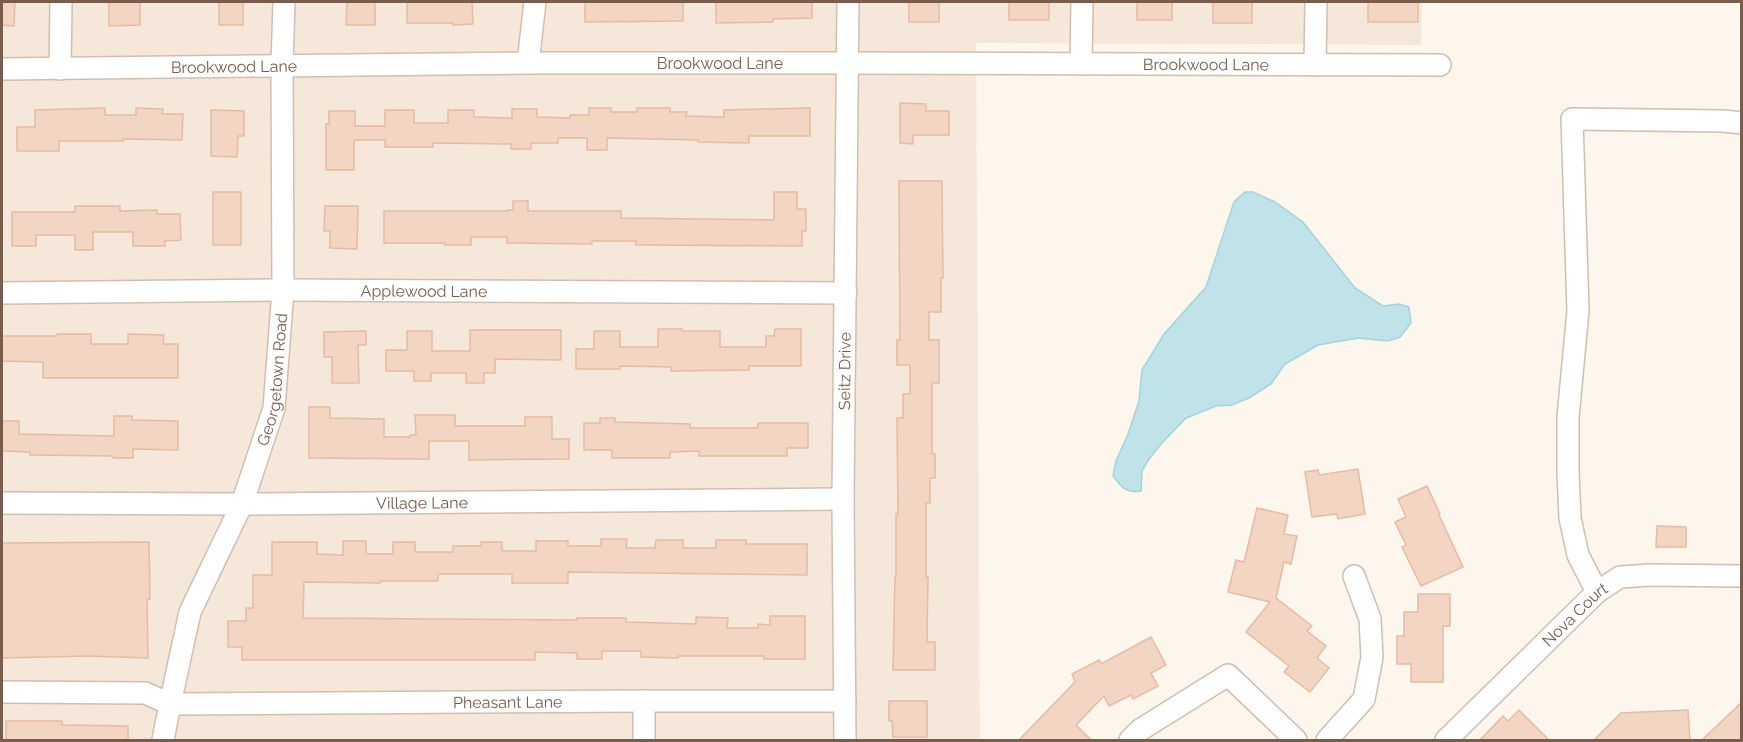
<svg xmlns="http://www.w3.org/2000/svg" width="1743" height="742" viewBox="0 0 1743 742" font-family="Raleway,sans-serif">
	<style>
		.residential { fill: #f5e8da }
		.water { fill: #bfe3e8; stroke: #a5d3da; stroke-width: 1.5 }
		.building { fill: #f3d5c3; stroke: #e6bba3; stroke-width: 1.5 }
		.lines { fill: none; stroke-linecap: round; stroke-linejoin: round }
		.minor-casing { stroke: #d1beb0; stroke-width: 24 }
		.minor { stroke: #fff; stroke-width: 21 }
		.labels { text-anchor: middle; stroke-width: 5; stroke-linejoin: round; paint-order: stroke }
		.street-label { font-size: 16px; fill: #7a5c4d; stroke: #fffaf3 }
	</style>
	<rect width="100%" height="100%" fill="#fdf6ec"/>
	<!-- residential -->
	<polygon class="residential" points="2,2 1422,2 1421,45 976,43 980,740 2,740"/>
	<!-- water -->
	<path class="water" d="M1245,192H1253L1275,202L1303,222L1355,288L1383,306L1399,304L1409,307L1411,323L1400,337L1388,341L1358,338L1318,345L1285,364L1271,384L1249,398L1232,405L1216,406L1186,418L1161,444L1149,459L1142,471L1141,491C1126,493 1122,488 1113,476L1116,461L1128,434L1139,401L1142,370L1164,334L1206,287L1234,202Z"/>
	<!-- building -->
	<g class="building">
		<polygon points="2,2 15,2 14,26 2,25"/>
		<polygon points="109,2 140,2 140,25 109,26"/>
		<rect x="219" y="2" width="24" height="23"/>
		<polygon points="347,2 375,2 375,25 346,25"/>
		<polygon points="407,2 472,2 473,24 453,25 453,23 407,23"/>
		<polygon points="585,2 683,2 683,21 585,22"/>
		<polygon points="716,2 812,2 812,18 773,19 773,22 716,23"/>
		<rect x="909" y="2" width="30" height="20"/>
		<rect x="1009" y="2" width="40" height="18"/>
		<rect x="1137" y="2" width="35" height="18"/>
		<rect x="1213" y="2" width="39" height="21"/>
		<rect x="1368" y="2" width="50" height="20"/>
		<polygon points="900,103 926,104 926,111 949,111 949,135 913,135 913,144 900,143"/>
		<polygon points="105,108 105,115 136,115 136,108 163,109 162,114 183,114 182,140 123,139 123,141 59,141 59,151 17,151 17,127 35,127 35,110"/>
		<polygon points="589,108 611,108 611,112 637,112 637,108 670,108 670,112 687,112 686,116 724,117 724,110 810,108 810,136 749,136 749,143 698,142 698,140 607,138 607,150 587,150 587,138 558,138 558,143 531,143 531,149 511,149 512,144 433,143 433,147 385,147 385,140 354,140 354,170 326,170 326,124 329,124 329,111 355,111 355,126 385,126 385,110 414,110 414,123 448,123 448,110 474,110 474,117 512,118 512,109 537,109 537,117 570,118 570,115 589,115"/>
		<polygon points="211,110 244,111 244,136 238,136 237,157 211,156"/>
		<polygon points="899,181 942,181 943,278 941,278 941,312 929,312 929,340 939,340 939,383 932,383 932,454 935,454 935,478 930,478 930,503 926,503 926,577 928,577 927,642 935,642 935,670 893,670 895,577 896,577 896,514 898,514 897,418 903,418 903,394 910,394 910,365 897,365 897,340 900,340"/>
		<rect x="213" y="192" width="28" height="53"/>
		<polygon points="774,192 797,192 797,209 806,209 806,231 802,231 802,246 636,245 636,241 592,241 592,244 507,243 507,237 471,237 471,245 445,245 445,243 384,243 384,211 507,211 507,210 513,210 513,201 528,201 528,211 621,211 621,218 774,220"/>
		<polygon points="75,206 120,206 120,211 157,210 157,214 180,214 181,240 165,241 165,246 133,246 133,232 93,232 93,250 75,250 75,235 36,235 36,246 12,246 12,212 75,212"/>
		<polygon points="325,206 358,206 357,249 330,248 330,231 324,231"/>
		<polygon points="658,329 682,329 682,331 720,331 720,347 766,347 766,336 774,336 775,329 801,329 801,366 749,366 749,370 671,371 671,367 620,366 620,369 576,369 576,349 594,349 594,331 620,331 620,347 658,347"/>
		<polygon points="470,330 561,330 561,360 495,359 495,373 484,373 484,383 466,383 466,373 431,373 431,381 414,381 414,371 386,371 386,350 407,350 407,331 432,331 432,351 470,351"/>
		<polygon points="366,331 366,345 358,345 359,383 332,383 332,357 324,357 324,332"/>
		<polygon points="57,334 91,334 91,344 128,344 128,334 164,335 163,344 178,344 178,378 43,378 43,362 2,361 2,336 57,336"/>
		<polygon points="309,407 330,407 330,418 384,419 384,437 410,437 410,435 416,435 415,415 455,415 455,426 525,426 525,417 552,417 552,439 569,439 569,459 469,460 469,441 429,441 429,459 309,458"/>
		<polygon points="114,416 132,416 132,420 178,421 178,450 133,449 133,458 113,458 113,456 30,455 30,452 2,451 2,421 19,421 19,434 114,436"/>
		<polygon points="600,418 615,418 615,422 690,424 690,428 758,428 758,423 808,423 808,448 787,448 787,456 699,456 699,451 670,452 670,458 612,458 612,450 584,450 584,423 600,423"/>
		<polygon points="1358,469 1365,514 1338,519 1337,514 1312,517 1305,472 1318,470 1319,475"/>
		<polygon points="1427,486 1440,514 1439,515 1463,567 1421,586 1402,547 1406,545 1395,522 1406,517 1398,499"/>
		<polygon points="1257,508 1288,515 1284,534 1297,536 1291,564 1284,562 1276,598 1312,626 1307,631 1326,646 1317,658 1329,668 1310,692 1284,672 1289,666 1246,632 1270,602 1228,592 1236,560 1244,562"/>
		<polygon points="1657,526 1686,527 1686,547 1656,547"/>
		<polygon points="601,539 627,539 626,548 655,548 656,540 683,540 683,548 716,548 716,540 746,540 746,544 807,544 807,575 568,572 568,583 512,583 512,574 438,574 438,581 381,581 380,583 304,582 303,618 577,620 577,618 626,618 626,622 696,624 696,617 728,618 727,628 758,628 758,624 770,625 770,616 805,616 805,659 764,659 764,656 678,656 678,658 641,657 641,651 602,651 602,659 577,659 577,653 535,652 535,660 242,660 242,647 228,647 228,621 246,621 246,608 253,608 253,575 272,575 272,542 317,542 317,554 343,555 343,541 366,541 366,554 393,554 393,542 415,542 415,552 453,552 453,546 481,546 481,542 502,542 502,551 536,551 536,541 568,541 568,546 601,546"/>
		<polygon points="149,542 150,599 147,599 148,658 89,656 2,658 2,543"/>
		<polygon points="1418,594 1450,594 1450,626 1443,626 1443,682 1411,682 1411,664 1397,664 1397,636 1404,636 1404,612 1418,612"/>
		<polygon points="1151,637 1166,665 1151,673 1158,686 1133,699 1131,695 1109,706 1104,696 1076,725 1092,741 1018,741 1075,682 1072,674 1099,660 1101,664"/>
		<polygon points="889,701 927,701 927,737 893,737 892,721 889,721"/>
		<polygon points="1742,702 1742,741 1701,741"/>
		<polygon points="1519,710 1550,741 1479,741 1503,716 1508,721"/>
		<polygon points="1688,710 1690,741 1593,741 1621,713"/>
		<polygon points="6,721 62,721 62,725 128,726 128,741 6,741"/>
	</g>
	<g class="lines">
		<defs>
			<g id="minor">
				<polyline points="528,63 535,2"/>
				<polyline points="1081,64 1082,2"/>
				<polyline points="1315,65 1316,2"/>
				<path id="s1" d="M2,69L528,63H848L1440,65"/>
				<polyline points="60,69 61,2"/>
				<path id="s2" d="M2,293L283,290L846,293"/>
				<path id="s3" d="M2,503L242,504L843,499"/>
				<polyline points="1597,592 1578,555 1570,518 1568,472 1568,417 1578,311 1572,119 1723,121 1742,123"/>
				<path id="s4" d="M2,692L145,693L170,704L644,701H845"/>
				<path id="s5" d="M163,740L170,704L190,612L242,504L274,408L283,290L282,66L284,2"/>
				<polyline points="644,740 644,701"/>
				<path id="s6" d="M845,740L843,499L848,2"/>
				<polyline points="1130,740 1140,730 1228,675 1296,740"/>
				<polyline points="1327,740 1364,699 1372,657 1370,619 1354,576"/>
				<path id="s7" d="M1446,740L1597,592L1620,577L1650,575L1742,576"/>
			</g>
		</defs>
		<!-- minor casing -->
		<use href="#minor" class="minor-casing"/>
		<!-- minor -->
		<use href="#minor" class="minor"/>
	</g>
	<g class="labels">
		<!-- street labels -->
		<g class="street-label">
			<text dy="6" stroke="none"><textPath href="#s1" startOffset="718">Brookwood Lane</textPath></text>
			<text dy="6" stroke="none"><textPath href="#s1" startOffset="1204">Brookwood Lane</textPath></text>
			<text dy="6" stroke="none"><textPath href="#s1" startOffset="232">Brookwood Lane</textPath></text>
			<text dy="6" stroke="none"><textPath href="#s2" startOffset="422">Applewood Lane</textPath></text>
			<text dy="6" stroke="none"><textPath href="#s6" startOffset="369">Seitz Drive</textPath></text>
			<text dy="6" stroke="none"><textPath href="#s5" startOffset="380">Georgetown Road</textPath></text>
			<text dy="6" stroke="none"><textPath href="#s3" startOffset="420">Village Lane</textPath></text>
			<text dy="6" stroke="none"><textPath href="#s7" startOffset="180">Nova Court</textPath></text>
			<text dy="6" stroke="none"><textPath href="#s4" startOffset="508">Pheasant Lane</textPath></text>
		</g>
	</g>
	<!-- border -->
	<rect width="1743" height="742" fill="none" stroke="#7a5c4d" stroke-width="6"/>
</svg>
